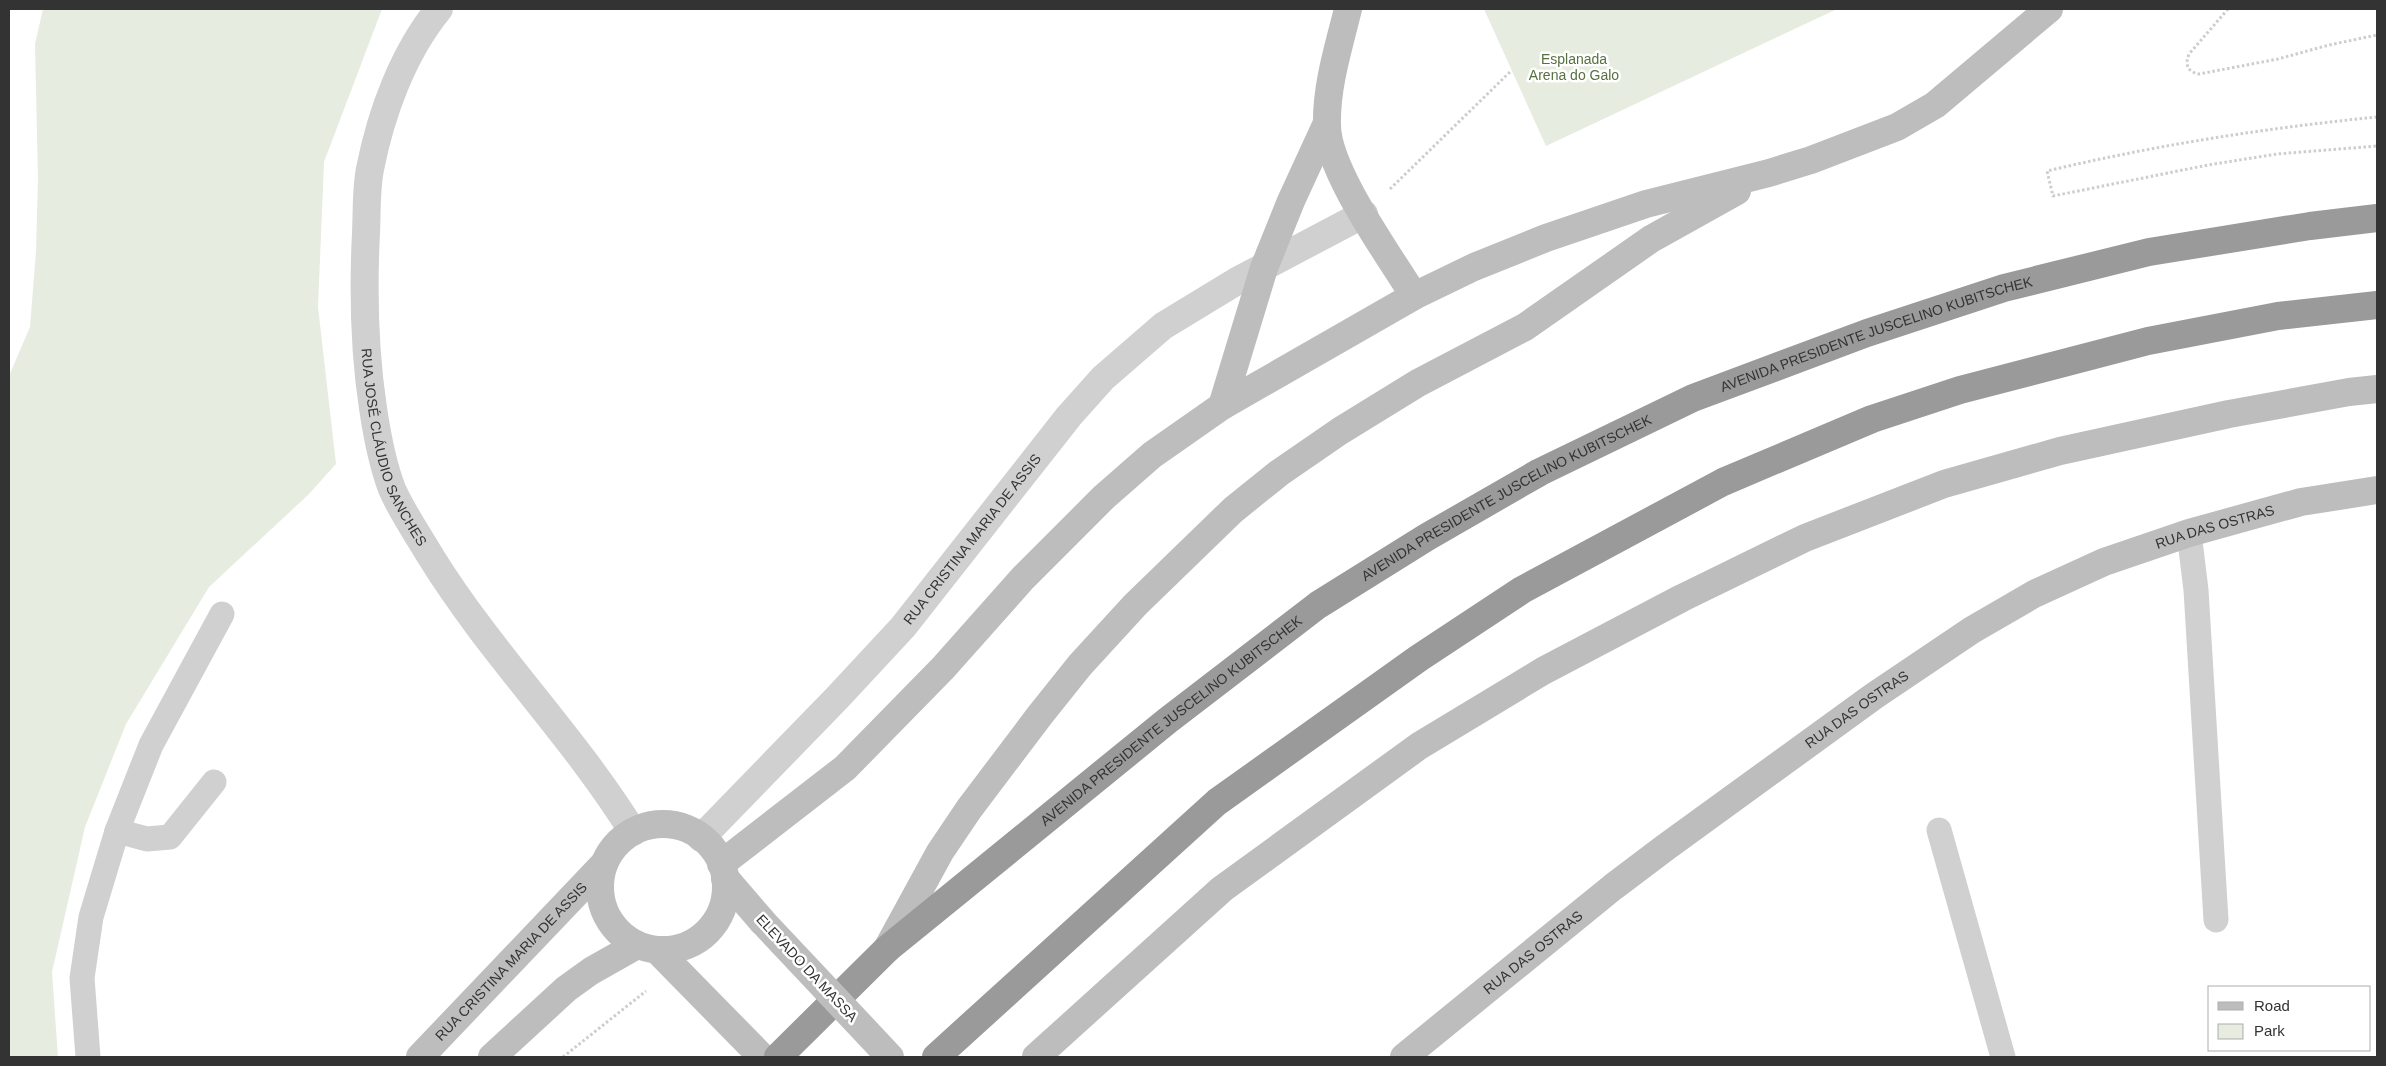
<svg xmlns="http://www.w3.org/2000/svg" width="2386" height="1066" viewBox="0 0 2386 1066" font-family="Helvetica,sans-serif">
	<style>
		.green { fill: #e6ecdf }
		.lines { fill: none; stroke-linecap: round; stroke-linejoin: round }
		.path { stroke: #cdcdcd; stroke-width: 3; stroke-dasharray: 2.5 2.5; stroke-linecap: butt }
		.lane { stroke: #d0d0d0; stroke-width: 25 }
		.street { stroke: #d0d0d0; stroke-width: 28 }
		.secondary { stroke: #bdbdbd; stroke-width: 28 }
		.highway { stroke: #9a9a9a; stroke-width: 28 }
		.secondary-bridge { stroke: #bdbdbd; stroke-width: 28 }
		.labels { text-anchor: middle; stroke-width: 5; stroke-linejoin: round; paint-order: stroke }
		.park-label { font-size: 14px; fill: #56703f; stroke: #fff }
		.street-label { font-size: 14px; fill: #333; stroke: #fff }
	</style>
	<rect width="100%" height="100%" fill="#fff"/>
	<!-- green -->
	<g class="green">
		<polygon points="43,9 382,9 324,162 318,307 336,464 308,495 209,587 126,724 85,827 52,972 58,1057 9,1057 9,376 30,327 36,252 38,179 35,44"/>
		<polygon points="1484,9 1837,9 1546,146"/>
	</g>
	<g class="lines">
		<!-- path -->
		<g class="path">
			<path d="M2228,9L2189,54C2185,64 2187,72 2199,74L2278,59L2329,45L2377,35"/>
			<path d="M2377,117C2266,128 2156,145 2047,171L2053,196L2208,165L2277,154L2377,146"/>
			<polyline points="1390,189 1511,71"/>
			<polyline points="563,1057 646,991"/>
		</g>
		<!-- lane -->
		<g class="lane">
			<polyline points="2189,533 2196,590 2216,920"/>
			<polyline points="1939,830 2003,1057"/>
			<polyline points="117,831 147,839 170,837 214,782"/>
			<polyline points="88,1057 82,978 91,917 117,831 151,745 222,614"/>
		</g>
		<!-- street -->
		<g class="street">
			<path id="s1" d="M439,9C403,53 381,113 370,169C366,189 367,212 366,233C363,293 364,349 373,408C377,435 382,463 392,489C402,512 418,535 431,557C491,654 573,735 633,832"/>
			<path id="s2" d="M701,838L837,698L903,627L1069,416L1103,378L1163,326L1237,281L1364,214"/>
		</g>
		<!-- secondary -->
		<g class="secondary">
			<path d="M1348,9C1339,46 1326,86 1327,125C1327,170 1389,255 1414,296"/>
			<polyline points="1222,406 1264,268 1291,201 1326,125"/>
			<circle cx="663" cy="887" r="63"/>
			<polyline points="721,864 845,768 943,668 1023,578 1104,497 1152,455 1222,406 1414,296 1474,267 1546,238 1646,204 1769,173 1811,160 1897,127 1935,105 2049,9"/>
			<polyline points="725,878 762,921"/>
			<polyline points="887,949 940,852 969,809 1040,715 1080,665 1135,605 1233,510 1279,473 1340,431 1418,383 1525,327 1651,239 1737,191"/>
			<polyline points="657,950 762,1057"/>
			<path id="s3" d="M420,1057L603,865"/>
			<polyline points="492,1057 566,989 591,971 637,945"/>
			<polyline points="1036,1057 1222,889 1419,746 1543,671 1682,598 1805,538 1944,484 2060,451 2229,414 2349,392 2377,389"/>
			<path id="s4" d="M1404,1057L1613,887L1666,847L1874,696L1972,630L2034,594L2104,562L2189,533L2301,502L2377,490"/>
		</g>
		<!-- highway -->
		<g class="highway">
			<path id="s5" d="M778,1057L887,949L1167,721L1318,605L1427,537L1540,472L1693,398L1867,333L2004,288L2149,252L2310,226L2377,218"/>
			<polyline points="936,1057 1217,802 1419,658 1522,590 1723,482 1872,419 1960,390 2148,341 2278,316 2377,305"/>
		</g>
		<!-- secondary-bridge -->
		<polyline class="secondary-bridge" points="762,921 890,1057"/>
	</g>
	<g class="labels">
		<!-- park labels -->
		<g class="park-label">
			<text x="1574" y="64">Esplanada<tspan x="1574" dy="16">Arena do Galo</tspan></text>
		</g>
		<!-- street labels -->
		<g class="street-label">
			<text dy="5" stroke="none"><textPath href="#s5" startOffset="1328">AVENIDA PRESIDENTE JUSCELINO KUBITSCHEK</textPath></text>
			<text dy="5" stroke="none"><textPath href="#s1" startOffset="459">RUA JOSÉ CLÁUDIO SANCHES</textPath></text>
			<text dy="5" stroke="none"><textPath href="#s5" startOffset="922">AVENIDA PRESIDENTE JUSCELINO KUBITSCHEK</textPath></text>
			<text dy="5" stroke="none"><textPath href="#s4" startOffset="976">RUA DAS OSTRAS</textPath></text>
			<text dy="5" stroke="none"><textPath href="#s2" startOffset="404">RUA CRISTINA MARIA DE ASSIS</textPath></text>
			<text dy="5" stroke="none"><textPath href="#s4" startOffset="571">RUA DAS OSTRAS</textPath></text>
			<text dy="5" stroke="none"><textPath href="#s5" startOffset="518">AVENIDA PRESIDENTE JUSCELINO KUBITSCHEK</textPath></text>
			<text dy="5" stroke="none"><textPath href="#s4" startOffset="166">RUA DAS OSTRAS</textPath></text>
			<text dy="5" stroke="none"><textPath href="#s3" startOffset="132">RUA CRISTINA MARIA DE ASSIS</textPath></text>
			<text transform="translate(807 968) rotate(47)" y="5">ELEVADO DA MASSA</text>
		</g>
	</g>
	<!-- border -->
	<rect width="2386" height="1066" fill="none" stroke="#333333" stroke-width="20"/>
	<!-- legend -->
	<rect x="2208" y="986" width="162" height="65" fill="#ffffff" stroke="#adadad"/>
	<rect x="2218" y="1002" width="25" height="8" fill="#bdbdbd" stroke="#adadad"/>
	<text x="2254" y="1011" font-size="15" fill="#333333">Road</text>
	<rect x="2218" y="1024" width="25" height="15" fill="#e6ecdf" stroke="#adadad"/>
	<text x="2254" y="1036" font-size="15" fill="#333333">Park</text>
</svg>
